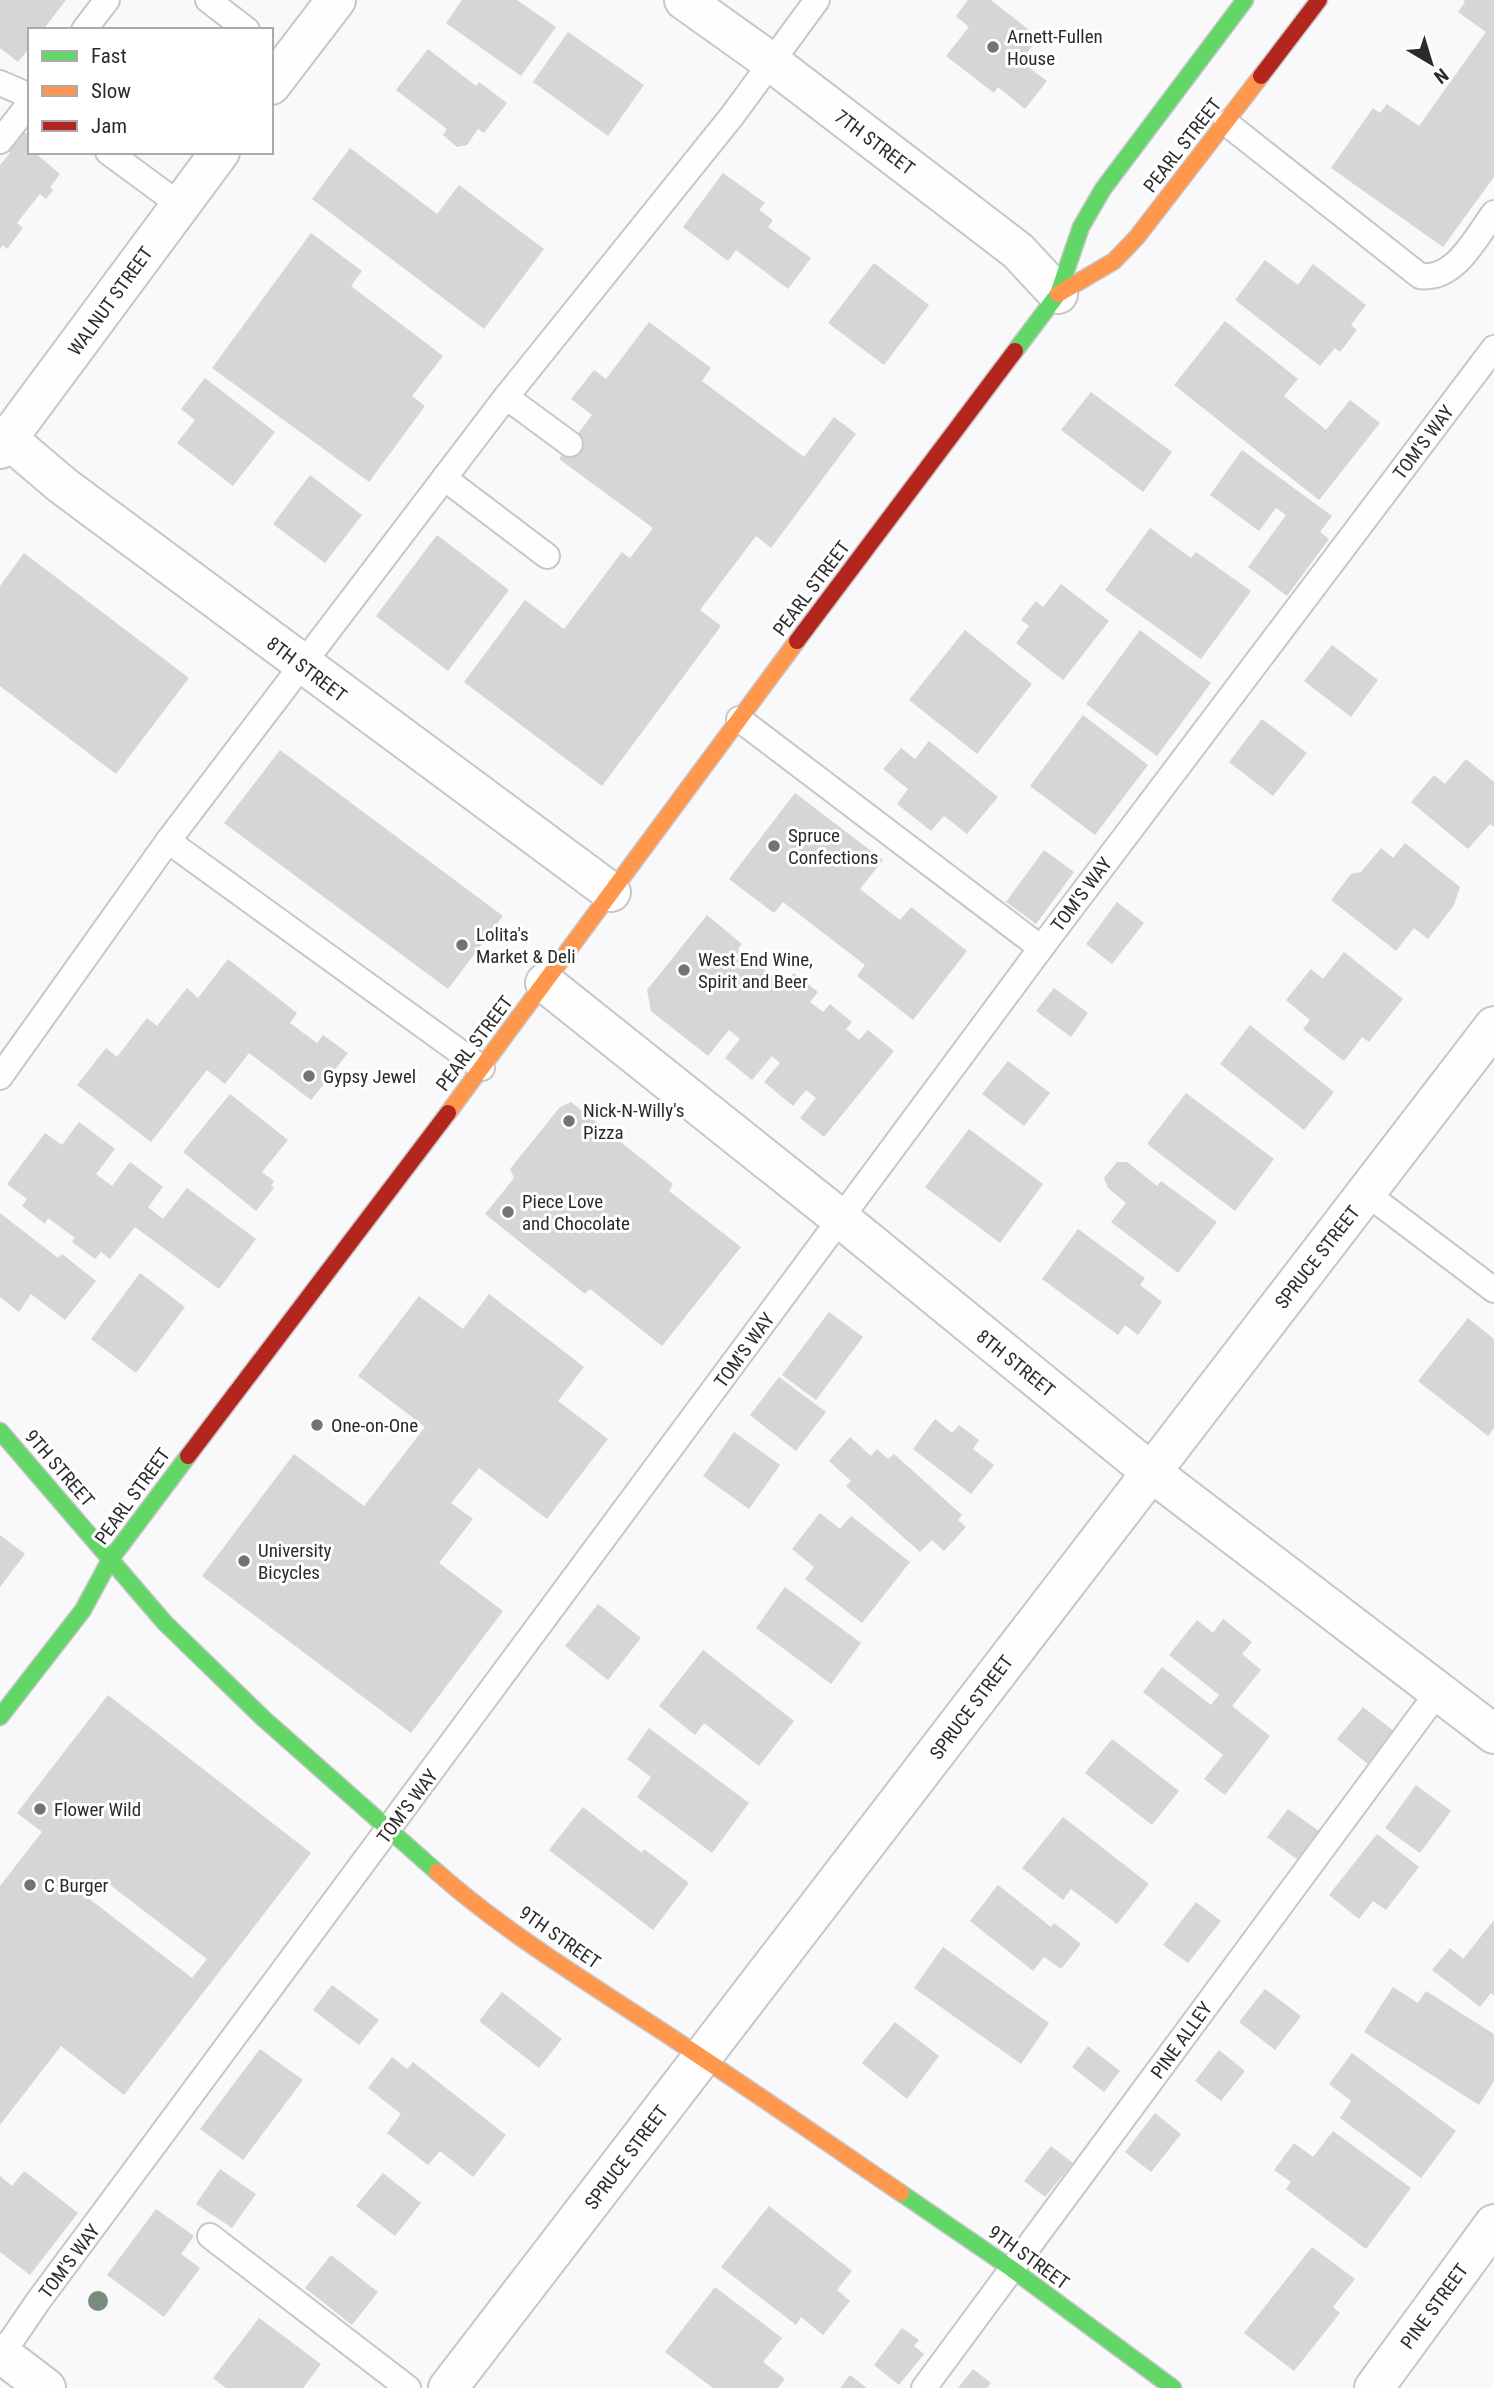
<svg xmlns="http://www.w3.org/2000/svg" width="1494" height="2388" viewBox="0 0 1494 2388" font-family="'Roboto Condensed',sans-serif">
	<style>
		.building { fill: #d6d5d7; fill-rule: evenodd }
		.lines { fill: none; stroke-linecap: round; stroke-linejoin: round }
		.lane-casing { stroke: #c8c6c8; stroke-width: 28 }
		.street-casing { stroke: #c8c6c8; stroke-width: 42 }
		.fast-casing { stroke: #c8c6c8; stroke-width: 19 }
		.slow-casing { stroke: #c8c6c8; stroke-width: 19 }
		.jam-casing { stroke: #c8c6c8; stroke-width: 19 }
		.lane { stroke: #fefefe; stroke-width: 24 }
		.street { stroke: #fefefe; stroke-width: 38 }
		.fast { stroke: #63d668; stroke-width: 16 }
		.slow { stroke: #ff974d; stroke-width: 16 }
		.jam { stroke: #b3261e; stroke-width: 16 }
		.tree { fill: #798c7e }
		.poi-dot { fill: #747274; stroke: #fff; stroke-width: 2.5 }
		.labels { text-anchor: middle; stroke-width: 6; stroke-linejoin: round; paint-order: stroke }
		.poi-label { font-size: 19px; fill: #2c2a2c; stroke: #fff; text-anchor: start }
		.street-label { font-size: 19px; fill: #2c2a2c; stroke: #fff }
	</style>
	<rect width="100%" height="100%" fill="#f9f8fa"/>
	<!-- building -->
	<g class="building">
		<polygon points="0,0 66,0 43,30 30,30 30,47 18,62 0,48"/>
		<polygon points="462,0 517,0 556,27 521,76 446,23"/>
		<polygon points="968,0 991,0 1039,38 1020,61 1047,81 1025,109 998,87 994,93 946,56 969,27 956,16"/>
		<polygon points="1463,0 1494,0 1494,177 1443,247 1331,168 1373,108 1380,113 1387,104 1419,126 1486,32 1458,12 1465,2"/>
		<polygon points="568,32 644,85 608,136 533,82"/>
		<polygon points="428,49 476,86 479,82 507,103 484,133 478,129 467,145 457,147 443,135 447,129 396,90"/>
		<polygon points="21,129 30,136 30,152 34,152 60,174 50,187 53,190 46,199 40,194 17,223 23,228 7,249 3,245 0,249 0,165 10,153 6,149"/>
		<polygon points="350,148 437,214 459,185 544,249 484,329 312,199"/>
		<polygon points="723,173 765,203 759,210 773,220 768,227 811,258 788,289 736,250 728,261 683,227"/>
		<polygon points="311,233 362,271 351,286 443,356 412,396 425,406 369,482 212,368"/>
		<polygon points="1265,260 1298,285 1313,264 1366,305 1351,325 1357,330 1340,352 1335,348 1320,366 1235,300"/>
		<polygon points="874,263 929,305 884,365 828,323"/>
		<polygon points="1225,321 1298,379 1284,396 1326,430 1350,400 1380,423 1319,500 1174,385"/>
		<polygon points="649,322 711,368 702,381 804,457 834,417 856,434 771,548 756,536 700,610 721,626 602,786 464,682 525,600 564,629 622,552 630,558 653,528 559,459 592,415 571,399 594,370 606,379"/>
		<polygon points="205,378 275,432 233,486 177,443 195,420 181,409"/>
		<polygon points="1091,392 1172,452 1143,492 1061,430"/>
		<polygon points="1242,450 1332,516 1320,532 1329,539 1287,596 1248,567 1286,515 1276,508 1259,531 1210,495"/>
		<polygon points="310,475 362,515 325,563 273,524"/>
		<polygon points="1150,528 1191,558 1196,552 1251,591 1201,659 1105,590"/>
		<polygon points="437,535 509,590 448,671 376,616"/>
		<polygon points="24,553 189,678 116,774 0,686 0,586"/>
		<polygon points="1061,584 1109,621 1063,680 1016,643 1029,626 1021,620 1036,601 1043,607"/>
		<polygon points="965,630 1032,684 977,754 909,700"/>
		<polygon points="1140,630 1211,683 1157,756 1086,704"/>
		<polygon points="1332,645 1378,680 1351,717 1304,681"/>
		<polygon points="1083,715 1148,765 1095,835 1030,786"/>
		<polygon points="1262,719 1307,753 1273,796 1229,762"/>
		<polygon points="929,741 998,797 967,834 944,816 931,831 897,804 908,789 883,769 901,748 915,759"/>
		<polygon points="280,750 503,916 448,989 224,823"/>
		<polygon points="1466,759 1494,782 1494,827 1490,824 1468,849 1411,802 1434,775 1445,784"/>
		<polygon points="795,793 883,860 860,889 900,920 911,907 967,951 913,1020 857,976 865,965 783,902 774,913 729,879"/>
		<polygon points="1405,843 1460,887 1454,905 1428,939 1414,928 1396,951 1331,900 1351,874 1361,872 1381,848 1393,858"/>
		<polygon points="1044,850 1074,872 1036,924 1006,902"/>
		<polygon points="1117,902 1144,923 1112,964 1086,944"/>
		<polygon points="707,915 742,944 738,949 784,985 794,973 818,992 810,1002 823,1012 830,1004 852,1022 846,1029 859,1040 868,1030 894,1051 824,1137 800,1118 816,1098 806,1090 793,1106 764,1082 780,1063 772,1056 752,1080 725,1058 740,1039 729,1030 708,1056 651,1011 647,990"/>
		<polygon points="1344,952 1403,999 1369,1042 1362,1037 1344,1061 1303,1029 1310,1020 1286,1000 1311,969 1323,979"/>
		<polygon points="228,959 297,1013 290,1023 317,1043 323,1035 348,1053 311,1100 249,1053 225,1084 207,1070 151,1142 77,1085 106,1048 117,1057 147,1018 157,1026 187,988 198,998"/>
		<polygon points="1054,988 1088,1013 1071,1037 1036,1011"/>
		<polygon points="1250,1025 1334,1092 1304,1130 1220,1064"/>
		<polygon points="1008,1061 1050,1093 1024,1126 982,1094"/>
		<polygon points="1186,1093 1274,1159 1235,1211 1147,1144"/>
		<polygon points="230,1094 288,1140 262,1172 274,1181 271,1186 274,1188 256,1211 183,1152"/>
		<polygon points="571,1102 673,1184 669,1191 741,1247 662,1346 590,1289 585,1294 485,1214 514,1178 510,1169 560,1107"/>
		<polygon points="79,1122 115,1149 96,1174 112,1186 130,1162 163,1187 148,1207 163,1219 187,1188 256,1239 219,1289 135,1227 110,1259 101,1252 95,1259 72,1242 75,1238 48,1218 45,1224 22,1206 27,1199 7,1184 45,1133 62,1145"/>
		<polygon points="969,1129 1043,1184 1000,1243 925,1187"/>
		<polygon points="1117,1162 1127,1162 1157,1186 1161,1181 1217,1222 1178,1273 1111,1222 1126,1203 1108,1188 1104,1178"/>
		<polygon points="0,1213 58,1258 62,1254 96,1281 65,1320 31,1294 19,1312 0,1297"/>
		<polygon points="1078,1229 1145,1278 1140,1285 1162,1302 1138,1335 1125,1325 1118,1335 1042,1279"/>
		<polygon points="140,1273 185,1307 136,1373 91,1339"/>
		<polygon points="489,1294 584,1367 558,1401 608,1439 547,1519 479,1468 451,1503 473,1519 439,1563 503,1611 411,1733 202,1576 294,1454 364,1506 425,1427 358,1376 419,1296 463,1329"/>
		<polygon points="829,1312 863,1337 816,1400 782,1375"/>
		<polygon points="1468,1318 1494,1339 1494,1428 1488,1436 1418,1381"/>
		<polygon points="779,1377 826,1412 796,1451 750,1415"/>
		<polygon points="935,1419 952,1433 959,1425 979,1440 973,1449 994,1465 971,1494 913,1449"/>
		<polygon points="734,1432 780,1465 749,1509 703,1476"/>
		<polygon points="850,1437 871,1456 877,1449 888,1459 894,1454 962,1515 958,1520 966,1527 944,1551 932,1540 920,1552 846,1486 851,1481 829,1461"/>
		<polygon points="820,1513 840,1529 851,1516 910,1562 862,1623 805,1579 814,1567 792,1549"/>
		<polygon points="0,1535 25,1554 0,1587"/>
		<polygon points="785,1587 861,1643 831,1684 756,1628"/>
		<polygon points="598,1604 641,1638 608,1680 565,1646"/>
		<polygon points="1223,1619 1252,1642 1242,1654 1261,1670 1232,1706 1270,1736 1225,1795 1204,1779 1223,1755 1143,1692 1162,1667 1211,1705 1219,1695 1169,1655 1197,1620 1213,1633"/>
		<polygon points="703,1650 794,1721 759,1766 704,1723 695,1735 659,1706"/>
		<path d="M108,1695L311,1853L124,2095L61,2046L0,2125V1886L42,1832L17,1813ZM101,1878L207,1959L192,1978L87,1897Z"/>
		<polygon points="1363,1707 1395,1732 1369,1765 1337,1739"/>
		<polygon points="649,1728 749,1803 712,1853 637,1797 651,1777 627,1759"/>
		<polygon points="1112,1739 1179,1791 1152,1825 1085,1773"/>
		<polygon points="1416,1785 1451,1811 1420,1853 1385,1828"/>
		<polygon points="583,1807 642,1853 644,1849 689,1883 653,1930 549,1850"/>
		<polygon points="1288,1809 1319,1831 1298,1860 1267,1837"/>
		<polygon points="1063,1817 1149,1884 1117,1924 1071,1889 1063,1900 1022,1868"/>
		<polygon points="1377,1834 1419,1867 1386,1910 1373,1901 1359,1919 1329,1895"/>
		<polygon points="998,1885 1051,1927 1054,1923 1081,1944 1061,1969 1044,1957 1033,1971 970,1921"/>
		<polygon points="1196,1902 1221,1921 1188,1963 1163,1945"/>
		<polygon points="1494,1920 1494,1996 1491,1993 1480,2007 1432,1970 1450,1948 1463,1959"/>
		<polygon points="943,1947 1049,2023 1021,2064 914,1988"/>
		<polygon points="332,1985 379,2020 359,2045 313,2010"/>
		<polygon points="1393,1987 1418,2003 1426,1991 1494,2034 1494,2081 1479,2105 1364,2032"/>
		<polygon points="1265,1989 1301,2016 1275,2050 1239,2022"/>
		<polygon points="502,1992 562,2039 539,2068 479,2021"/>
		<polygon points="895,2022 939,2056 907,2099 862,2063"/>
		<polygon points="1088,2046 1120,2071 1104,2092 1072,2067"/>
		<polygon points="260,2049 303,2080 243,2160 200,2129"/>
		<polygon points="1219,2050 1245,2071 1221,2101 1195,2081"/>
		<polygon points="1352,2053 1456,2131 1421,2178 1340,2118 1351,2101 1329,2084"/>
		<polygon points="392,2057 407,2069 413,2062 506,2135 473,2177 440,2151 428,2165 387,2133 401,2114 368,2088"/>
		<polygon points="1155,2113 1181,2134 1151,2172 1125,2152"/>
		<polygon points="1333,2131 1411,2188 1366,2249 1286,2189 1291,2182 1274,2170 1294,2143 1313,2157"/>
		<polygon points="1051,2146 1073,2163 1045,2197 1024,2181"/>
		<polygon points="220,2169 256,2194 232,2228 196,2204"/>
		<polygon points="24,2171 78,2213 30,2275 0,2252 0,2176 12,2186"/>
		<polygon points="383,2173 421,2203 395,2236 356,2206"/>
		<polygon points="769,2206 852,2271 837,2290 850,2301 823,2335 801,2317 796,2325 721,2267"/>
		<polygon points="156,2209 194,2236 181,2254 200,2268 164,2317 107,2275"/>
		<polygon points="1312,2247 1355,2279 1333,2307 1340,2313 1294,2371 1244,2333"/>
		<polygon points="331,2255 378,2292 352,2325 305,2288"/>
		<polygon points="715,2287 782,2338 763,2362 785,2379 778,2388 713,2388 665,2352"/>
		<polygon points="259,2318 321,2364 303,2388 226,2388 213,2378"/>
		<polygon points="902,2328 919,2340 914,2346 924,2354 899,2385 874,2365"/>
		<polygon points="973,2369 991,2383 987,2388 958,2388"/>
		<polygon points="850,2375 867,2388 840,2388"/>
	</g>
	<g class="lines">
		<defs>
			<g id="lane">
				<polyline points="208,0 247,30"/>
				<polyline points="84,30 107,0"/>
				<polyline points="0,83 30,96"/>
				<path d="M1226,123L1420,276C1455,281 1476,237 1494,213"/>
				<polyline points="0,141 30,103"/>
				<polyline points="108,152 180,205"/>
				<polyline points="506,397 570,444"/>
				<polyline points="444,478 547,556"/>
				<polyline points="739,719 1041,948"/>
				<polyline points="168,841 482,1068"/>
				<polyline points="0,1077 168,841 506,397 732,116 817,0"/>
				<polyline points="1366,1193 1494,1290"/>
				<polyline points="210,2236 408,2388"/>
				<polyline points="0,2357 39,2300 1041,948 1494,348"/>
				<polyline points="924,2388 1438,1692"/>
			</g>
			<g id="street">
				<polyline points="684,0 771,62 1018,251 1058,294"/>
				<polyline points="271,85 336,0"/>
				<polyline points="8,439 62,485 611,892"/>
				<polyline points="0,449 220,152"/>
				<polyline points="545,983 841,1219 1151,1472 1494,1734"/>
				<polyline points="0,2353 46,2388"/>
				<polyline points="448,2388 1494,1026"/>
				<polyline points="1374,2388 1494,2224"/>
			</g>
			<g id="fast">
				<polyline points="1015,351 1058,294 1081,227 1103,189 1245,0"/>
				<polyline points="0,1431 165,1623 264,1719 437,1872"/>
				<polyline points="0,1717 83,1610 110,1560 188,1456"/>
				<polyline points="901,2193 1012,2269 1173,2388"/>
			</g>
			<g id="slow">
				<polyline points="1058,294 1114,261 1137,237 1261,76"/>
				<polyline points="448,1113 797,641"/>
				<path d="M437,1872C501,1929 582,1979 654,2026C737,2080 819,2137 901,2193"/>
			</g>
			<g id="jam">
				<polyline points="1261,76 1319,0"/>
				<polyline points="797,641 1015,351"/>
				<polyline points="188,1456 448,1113"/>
			</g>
		</defs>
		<!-- lane casing -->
		<use href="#lane" class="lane-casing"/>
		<!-- street casing -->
		<use href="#street" class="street-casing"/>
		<!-- fast casing -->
		<use href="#fast" class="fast-casing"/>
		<!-- slow casing -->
		<use href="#slow" class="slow-casing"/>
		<!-- jam casing -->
		<use href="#jam" class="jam-casing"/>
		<!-- lane -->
		<use href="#lane" class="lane"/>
		<!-- street -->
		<use href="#street" class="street"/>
		<!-- fast -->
		<use href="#fast" class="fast"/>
		<!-- slow -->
		<use href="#slow" class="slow"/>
		<!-- jam -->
		<use href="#jam" class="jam"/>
	</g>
	<!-- trees -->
	<circle class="tree" cx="98" cy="2301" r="10"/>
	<!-- markers -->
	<g class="poi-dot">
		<circle cx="993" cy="47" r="7"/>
		<circle cx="774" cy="846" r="7"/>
		<circle cx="462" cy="945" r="7"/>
		<circle cx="684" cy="970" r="7"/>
		<circle cx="309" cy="1076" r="7"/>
		<circle cx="569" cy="1121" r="7"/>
		<circle cx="508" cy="1212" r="7"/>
		<circle cx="317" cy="1425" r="7"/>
		<circle cx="244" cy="1561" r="7"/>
		<circle cx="40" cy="1809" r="7"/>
		<circle cx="30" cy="1885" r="7"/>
	</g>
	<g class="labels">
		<!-- poi labels -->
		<g class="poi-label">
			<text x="1007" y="43">Arnett-Fullen<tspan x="1007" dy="22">House</tspan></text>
			<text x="788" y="842">Spruce<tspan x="788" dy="22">Confections</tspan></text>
			<text x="476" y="941">Lolita's<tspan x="476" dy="22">Market &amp; Deli</tspan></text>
			<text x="698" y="966">West End Wine,<tspan x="698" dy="22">Spirit and Beer</tspan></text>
			<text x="323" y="1083">Gypsy Jewel</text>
			<text x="583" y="1117">Nick-N-Willy's<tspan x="583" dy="22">Pizza</tspan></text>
			<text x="522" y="1208">Piece Love<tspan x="522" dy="22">and Chocolate</tspan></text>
			<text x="331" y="1432">One-on-One</text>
			<text x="258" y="1557">University<tspan x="258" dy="22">Bicycles</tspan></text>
			<text x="54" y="1816">Flower Wild</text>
			<text x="44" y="1892">C Burger</text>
		</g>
		<!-- street labels -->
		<g class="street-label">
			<text transform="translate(875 142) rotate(37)" y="7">7TH STREET</text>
			<text transform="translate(1182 145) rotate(-52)" y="7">PEARL STREET</text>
			<text transform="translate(110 301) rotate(-54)" y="7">WALNUT STREET</text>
			<text transform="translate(1423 442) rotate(-53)" y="7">TOM'S WAY</text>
			<text transform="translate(811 588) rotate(-53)" y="7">PEARL STREET</text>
			<text transform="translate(307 669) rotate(37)" y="7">8TH STREET</text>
			<text transform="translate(1081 894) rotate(-53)" y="7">TOM'S WAY</text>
			<text transform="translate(474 1043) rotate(-53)" y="7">PEARL STREET</text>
			<text transform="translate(1317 1257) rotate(-52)" y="7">SPRUCE STREET</text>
			<text transform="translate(744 1350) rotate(-54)" y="7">TOM'S WAY</text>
			<text transform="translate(1016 1363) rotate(39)" y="7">8TH STREET</text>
			<text transform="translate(60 1468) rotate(49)" y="7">9TH STREET</text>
			<text transform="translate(132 1496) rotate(-54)" y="7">PEARL STREET</text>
			<text transform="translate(971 1707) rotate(-53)" y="7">SPRUCE STREET</text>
			<text transform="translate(407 1806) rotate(-53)" y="7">TOM'S WAY</text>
			<text transform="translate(560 1937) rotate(35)" y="7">9TH STREET</text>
			<text transform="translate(1181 2040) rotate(-54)" y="7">PINE ALLEY</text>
			<text transform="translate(626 2157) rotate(-53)" y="7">SPRUCE STREET</text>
			<text transform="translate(1029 2257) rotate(36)" y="7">9TH STREET</text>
			<text transform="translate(69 2261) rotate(-53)" y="7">TOM'S WAY</text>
			<text transform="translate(1434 2306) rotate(-54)" y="7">PINE STREET</text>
		</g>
	</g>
	<!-- legend -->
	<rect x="28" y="28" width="245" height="126" fill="#ffffff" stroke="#abaaab" stroke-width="2"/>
	<rect x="42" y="51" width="35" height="10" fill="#63d668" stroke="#abaaab" stroke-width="2"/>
	<text x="91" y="63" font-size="21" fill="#2c2a2c">Fast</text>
	<rect x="42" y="86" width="35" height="10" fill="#ff974d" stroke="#abaaab" stroke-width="2"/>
	<text x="91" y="98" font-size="21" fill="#2c2a2c">Slow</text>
	<rect x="42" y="121" width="35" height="10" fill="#b3261e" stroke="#abaaab" stroke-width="2"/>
	<text x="91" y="133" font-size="21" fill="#2c2a2c">Jam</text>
	<!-- north arrow -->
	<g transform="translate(1431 63) rotate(142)" stroke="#ffffff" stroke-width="5" paint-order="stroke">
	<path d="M0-5L12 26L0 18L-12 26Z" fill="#2c2a2c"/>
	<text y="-10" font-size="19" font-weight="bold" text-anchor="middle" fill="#2c2a2c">N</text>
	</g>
</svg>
